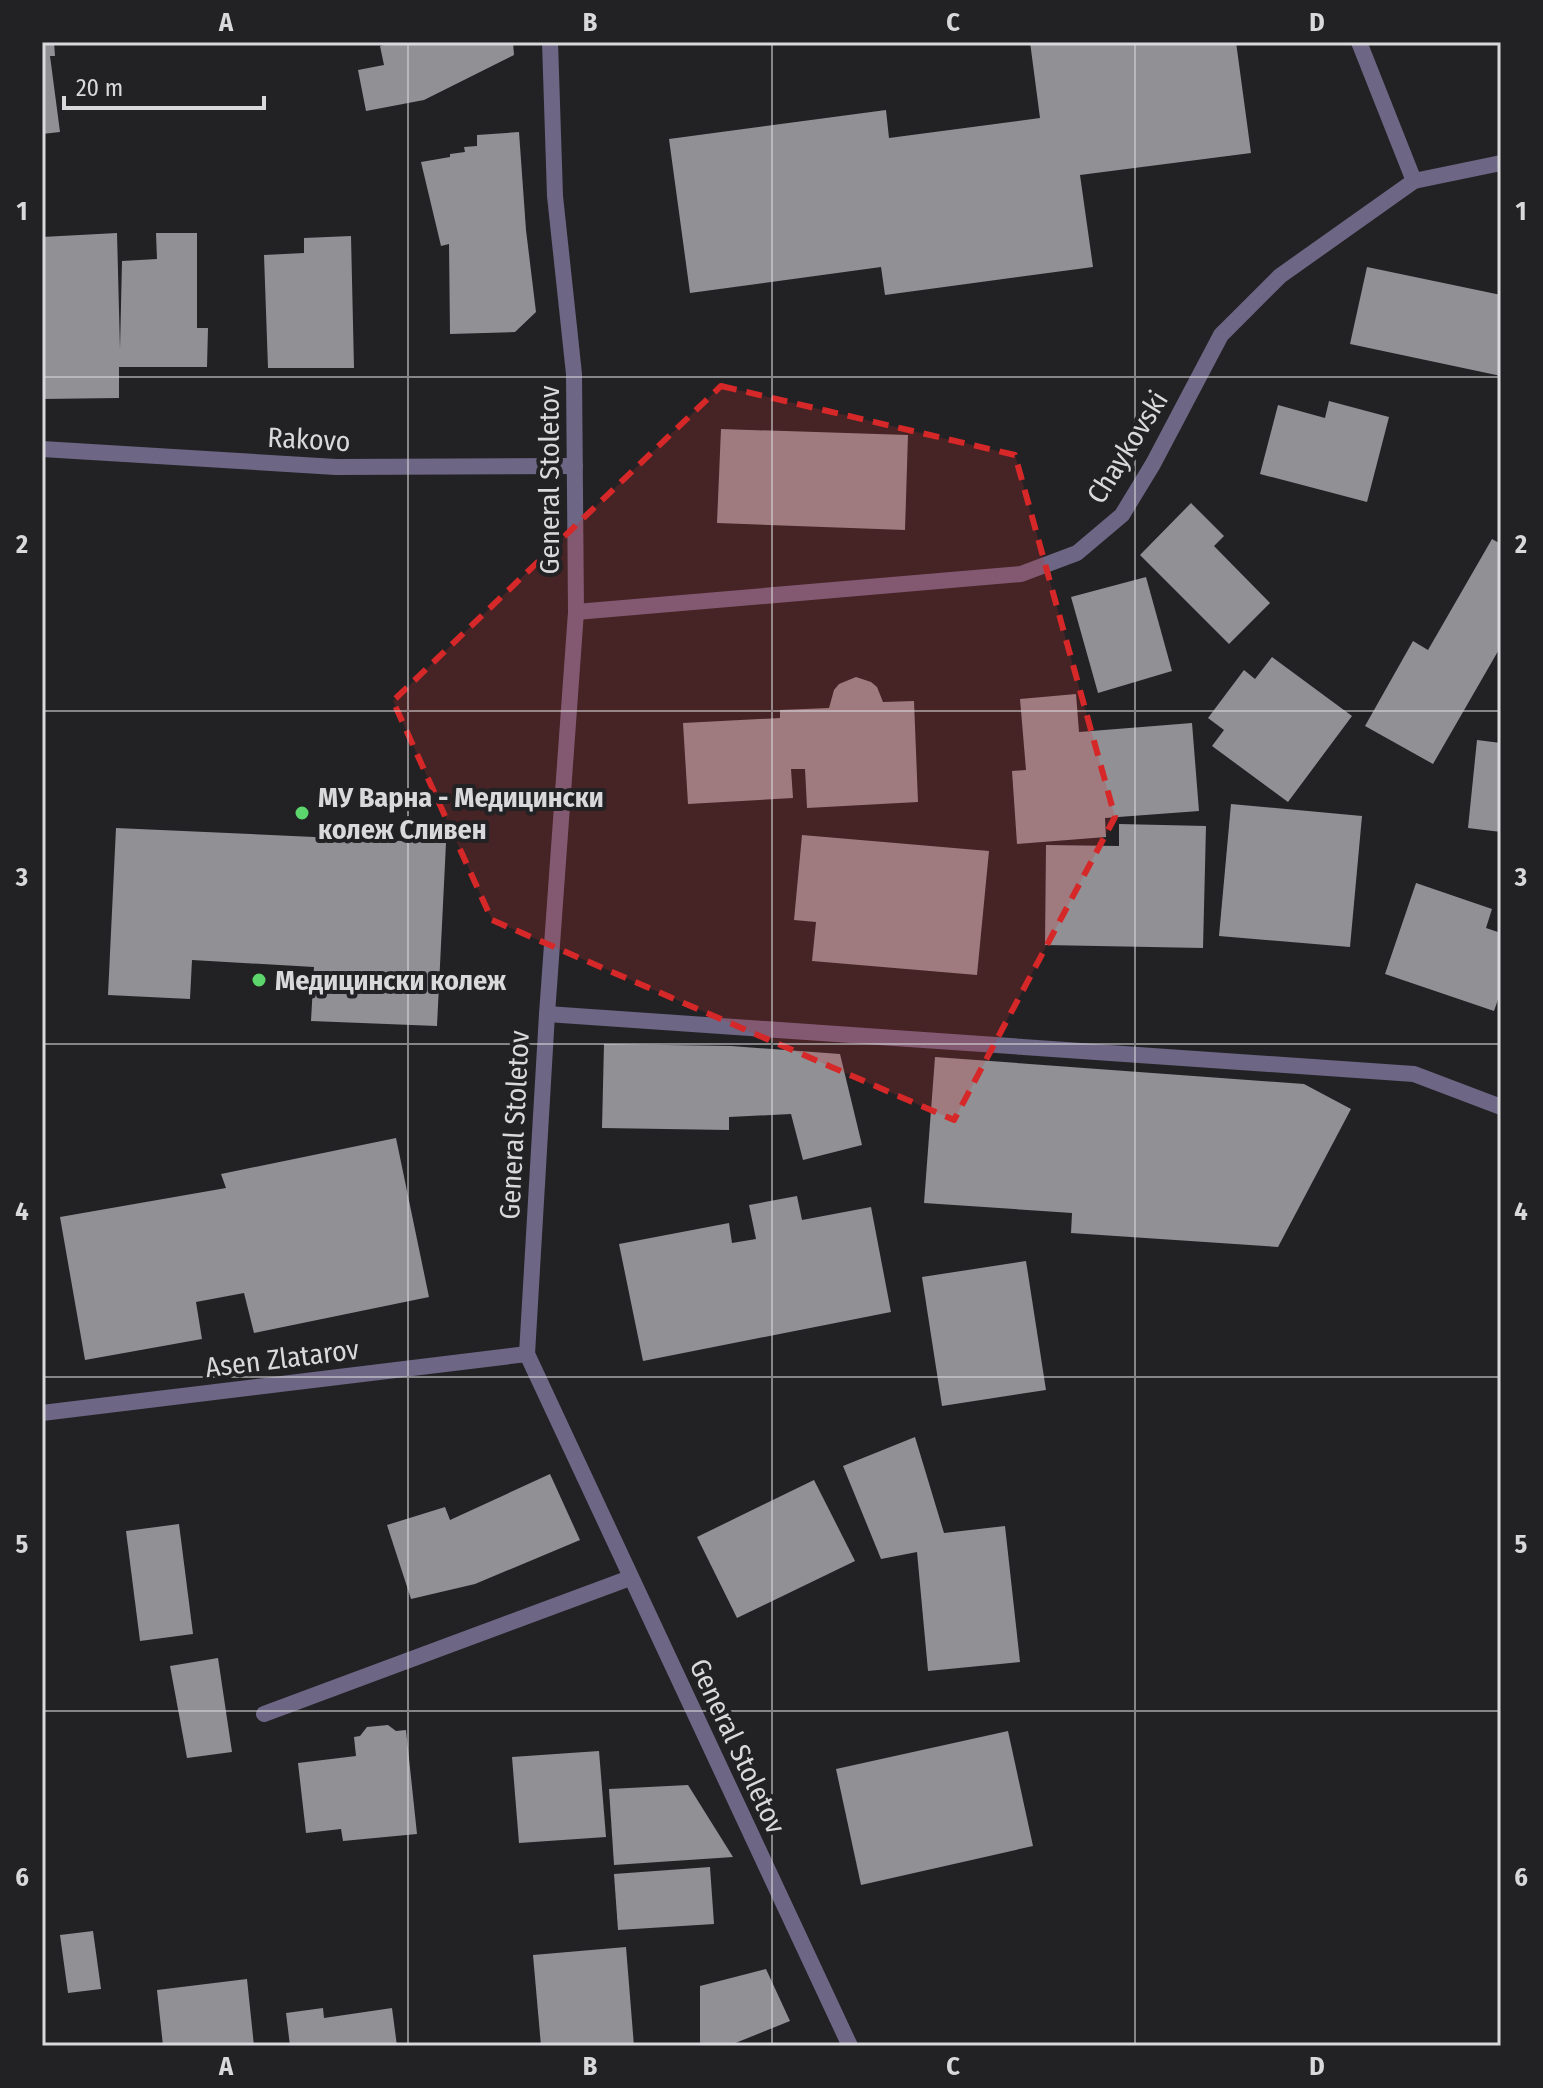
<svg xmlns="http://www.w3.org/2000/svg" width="1543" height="2088" viewBox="0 0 1543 2088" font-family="'Fira Sans Condensed',sans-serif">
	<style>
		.building { fill: #919095 }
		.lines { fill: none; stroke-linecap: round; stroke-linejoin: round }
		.service { stroke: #6e6685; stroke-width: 16 }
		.minor { stroke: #6e6685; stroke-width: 16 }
		.marked { fill: #d62828; fill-opacity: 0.2; stroke: #d62828; stroke-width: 6; stroke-dasharray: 16 10; stroke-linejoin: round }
		.grid { fill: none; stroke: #d9d9db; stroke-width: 2; stroke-opacity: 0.55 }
		.poi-dot { fill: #5cd56d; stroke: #222225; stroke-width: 3 }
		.labels { text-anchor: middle; stroke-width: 8; stroke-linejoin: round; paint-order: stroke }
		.street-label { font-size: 28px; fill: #d9d9db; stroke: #222225 }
		.poi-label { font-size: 28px; font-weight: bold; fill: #d9d9db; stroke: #222225; text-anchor: start }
		.neatline { fill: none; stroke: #d9d9db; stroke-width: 3 }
		.grid-label { font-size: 26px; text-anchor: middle; font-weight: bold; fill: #d9d9db }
	</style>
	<rect width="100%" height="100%" fill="#222225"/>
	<!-- building -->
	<g class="building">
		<polygon points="42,42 54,42 55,56 50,56 60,132 42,134"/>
		<polygon points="393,42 513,42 514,55 424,100 366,111 358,70 384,65 380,46"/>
		<polygon points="1030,42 1236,42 1251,153 1080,175 1093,267 885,295 881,267 690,293 669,139 886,110 889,138 1040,118"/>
		<polygon points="519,132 526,230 536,312 515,332 450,334 449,244 441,246 421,162 450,157 450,154 465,152 464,147 477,146 477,135"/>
		<polygon points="117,233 120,349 122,261 157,259 156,233 197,233 197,328 208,328 207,367 119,367 119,398 42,399 42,237"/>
		<polygon points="351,236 354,368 268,368 264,255 304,253 304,238"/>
		<polygon points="1367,267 1501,295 1501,376 1350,344"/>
		<polygon points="1329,401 1389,417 1367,502 1260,474 1278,405 1325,418"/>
		<polygon points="721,429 908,435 905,530 717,523"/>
		<polygon points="1191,503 1224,536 1214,546 1270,603 1229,644 1140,555"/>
		<polygon points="1492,539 1501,544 1501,646 1433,764 1365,726 1413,641 1428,650"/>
		<polygon points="1146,577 1172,671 1098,693 1071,597"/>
		<polygon points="1272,657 1352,716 1288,802 1212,746 1224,730 1208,718 1244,670 1255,679"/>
		<polygon points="856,677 871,682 877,687 883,702 914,701 918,802 807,808 805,769 791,769 793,798 688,804 683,723 780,718 780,710 829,708 834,690 839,684"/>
		<polygon points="1076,694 1079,732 1192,723 1199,811 1105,818 1106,837 1017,844 1012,771 1026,770 1020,699"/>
		<polygon points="1477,740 1501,743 1501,832 1468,828"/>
		<polygon points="1231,804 1362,816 1350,947 1219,936"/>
		<polygon points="1119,824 1206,826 1203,948 1045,945 1046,845 1119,846"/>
		<polygon points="116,828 446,843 437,1026 311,1021 314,967 192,960 190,999 108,995"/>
		<polygon points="802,835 989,851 977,975 812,961 816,922 794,920"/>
		<polygon points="1416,883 1492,909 1486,928 1501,933 1501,991 1494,1011 1385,974"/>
		<polygon points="604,1044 731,1046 840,1054 862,1145 803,1160 791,1114 729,1117 729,1130 602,1128"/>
		<polygon points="935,1057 1304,1084 1351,1109 1278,1247 1071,1233 1072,1213 924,1203"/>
		<polygon points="396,1138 429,1297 254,1333 244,1293 196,1302 202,1339 85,1360 60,1217 226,1188 221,1174"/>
		<polygon points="797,1196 802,1220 871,1207 891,1312 643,1361 619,1244 729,1223 732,1243 756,1239 749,1205"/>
		<polygon points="1026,1261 1046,1390 942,1406 922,1277"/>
		<polygon points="915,1437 944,1533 1005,1526 1020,1662 928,1671 917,1552 881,1559 843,1466"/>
		<polygon points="550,1474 580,1540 475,1584 411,1599 387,1525 445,1507 450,1520"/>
		<polygon points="814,1480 855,1561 737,1618 697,1537"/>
		<polygon points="179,1524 193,1634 140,1641 126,1531"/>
		<polygon points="218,1658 232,1752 187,1758 170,1666"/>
		<polygon points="388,1725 396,1731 406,1730 417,1834 343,1841 341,1829 306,1833 298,1763 356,1756 354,1737 360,1736 367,1727"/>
		<polygon points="1008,1731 1033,1846 861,1885 836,1769"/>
		<polygon points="599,1751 606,1837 519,1843 512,1757"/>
		<polygon points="688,1785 733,1857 614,1865 609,1789"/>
		<polygon points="710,1867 714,1924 618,1930 614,1874"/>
		<polygon points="93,1931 101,1989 68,1993 60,1935"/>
		<polygon points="626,1947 634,2046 541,2046 533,1955"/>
		<polygon points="766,1969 790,2021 728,2046 700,2046 700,1986"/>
		<polygon points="247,1979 254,2046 163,2046 157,1990"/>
		<polygon points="323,2008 324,2018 392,2008 397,2046 290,2046 286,2013"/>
	</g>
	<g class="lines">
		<!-- service -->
		<polyline class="service" points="264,1714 630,1578"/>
		<!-- minor -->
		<g class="minor">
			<polyline points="550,42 555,196 574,374 576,612 547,1014 527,1354 850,2046"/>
			<polyline points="1359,42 1414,181"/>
			<polyline points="42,449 336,467 575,466"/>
			<polyline points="576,612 1021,574 1077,553 1122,515 1153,464 1221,335 1280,276 1414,181 1501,163"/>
			<polyline points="547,1014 1414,1074 1501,1107"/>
			<polyline points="42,1413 527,1354"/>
		</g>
	</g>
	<!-- marked area -->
	<path class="marked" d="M721,386L1015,455L1115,817L954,1120L492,920L393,701Z"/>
	<!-- grid -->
	<path class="grid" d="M408,42V2046M772,42V2046M1135,42V2046M42,377H1501M42,711H1501M42,1044H1501M42,1377H1501M42,1711H1501"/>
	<!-- markers -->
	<g class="poi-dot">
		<circle cx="302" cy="813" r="8"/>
		<circle cx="259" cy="980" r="8"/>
	</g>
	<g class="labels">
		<!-- street labels -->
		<g class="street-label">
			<text transform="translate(309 439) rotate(3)" y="10">Rakovo</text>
			<text transform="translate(1127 447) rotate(-58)" y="10">Chaykovski</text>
			<text transform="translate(549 480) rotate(-90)" y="10">General Stoletov</text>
			<text transform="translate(514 1125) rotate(-87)" y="10">General Stoletov</text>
			<text transform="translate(282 1358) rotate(-7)" y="10">Asen Zlatarov</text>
			<text transform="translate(738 1746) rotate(65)" y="10">General Stoletov</text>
		</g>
		<!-- poi labels -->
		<g class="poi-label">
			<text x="318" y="807">МУ Варна - Медицински<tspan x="318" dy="32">колеж Сливен</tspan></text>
			<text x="275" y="990">Медицински колеж</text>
		</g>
	</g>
	<!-- border -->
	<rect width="1543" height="2088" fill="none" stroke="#222225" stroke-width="88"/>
	<!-- scale -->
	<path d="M64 96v12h200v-12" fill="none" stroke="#d9d9db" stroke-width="4"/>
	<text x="76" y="96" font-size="24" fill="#d9d9db" stroke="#222225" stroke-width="6" paint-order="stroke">20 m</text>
	<rect x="44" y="44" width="1455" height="2000" class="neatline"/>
	<g class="grid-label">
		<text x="226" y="31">A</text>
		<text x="590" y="31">B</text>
		<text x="953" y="31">C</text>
		<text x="1317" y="31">D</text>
		<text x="22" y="220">1</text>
		<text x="1521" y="220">1</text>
		<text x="22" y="553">2</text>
		<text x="1521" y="553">2</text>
		<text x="22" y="886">3</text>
		<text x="1521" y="886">3</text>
		<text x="22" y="1220">4</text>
		<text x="1521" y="1220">4</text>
		<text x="22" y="1553">5</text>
		<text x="1521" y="1553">5</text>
		<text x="22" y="1886">6</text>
		<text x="1521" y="1886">6</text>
		<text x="226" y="2075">A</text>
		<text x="590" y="2075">B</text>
		<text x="953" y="2075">C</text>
		<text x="1317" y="2075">D</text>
	</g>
</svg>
